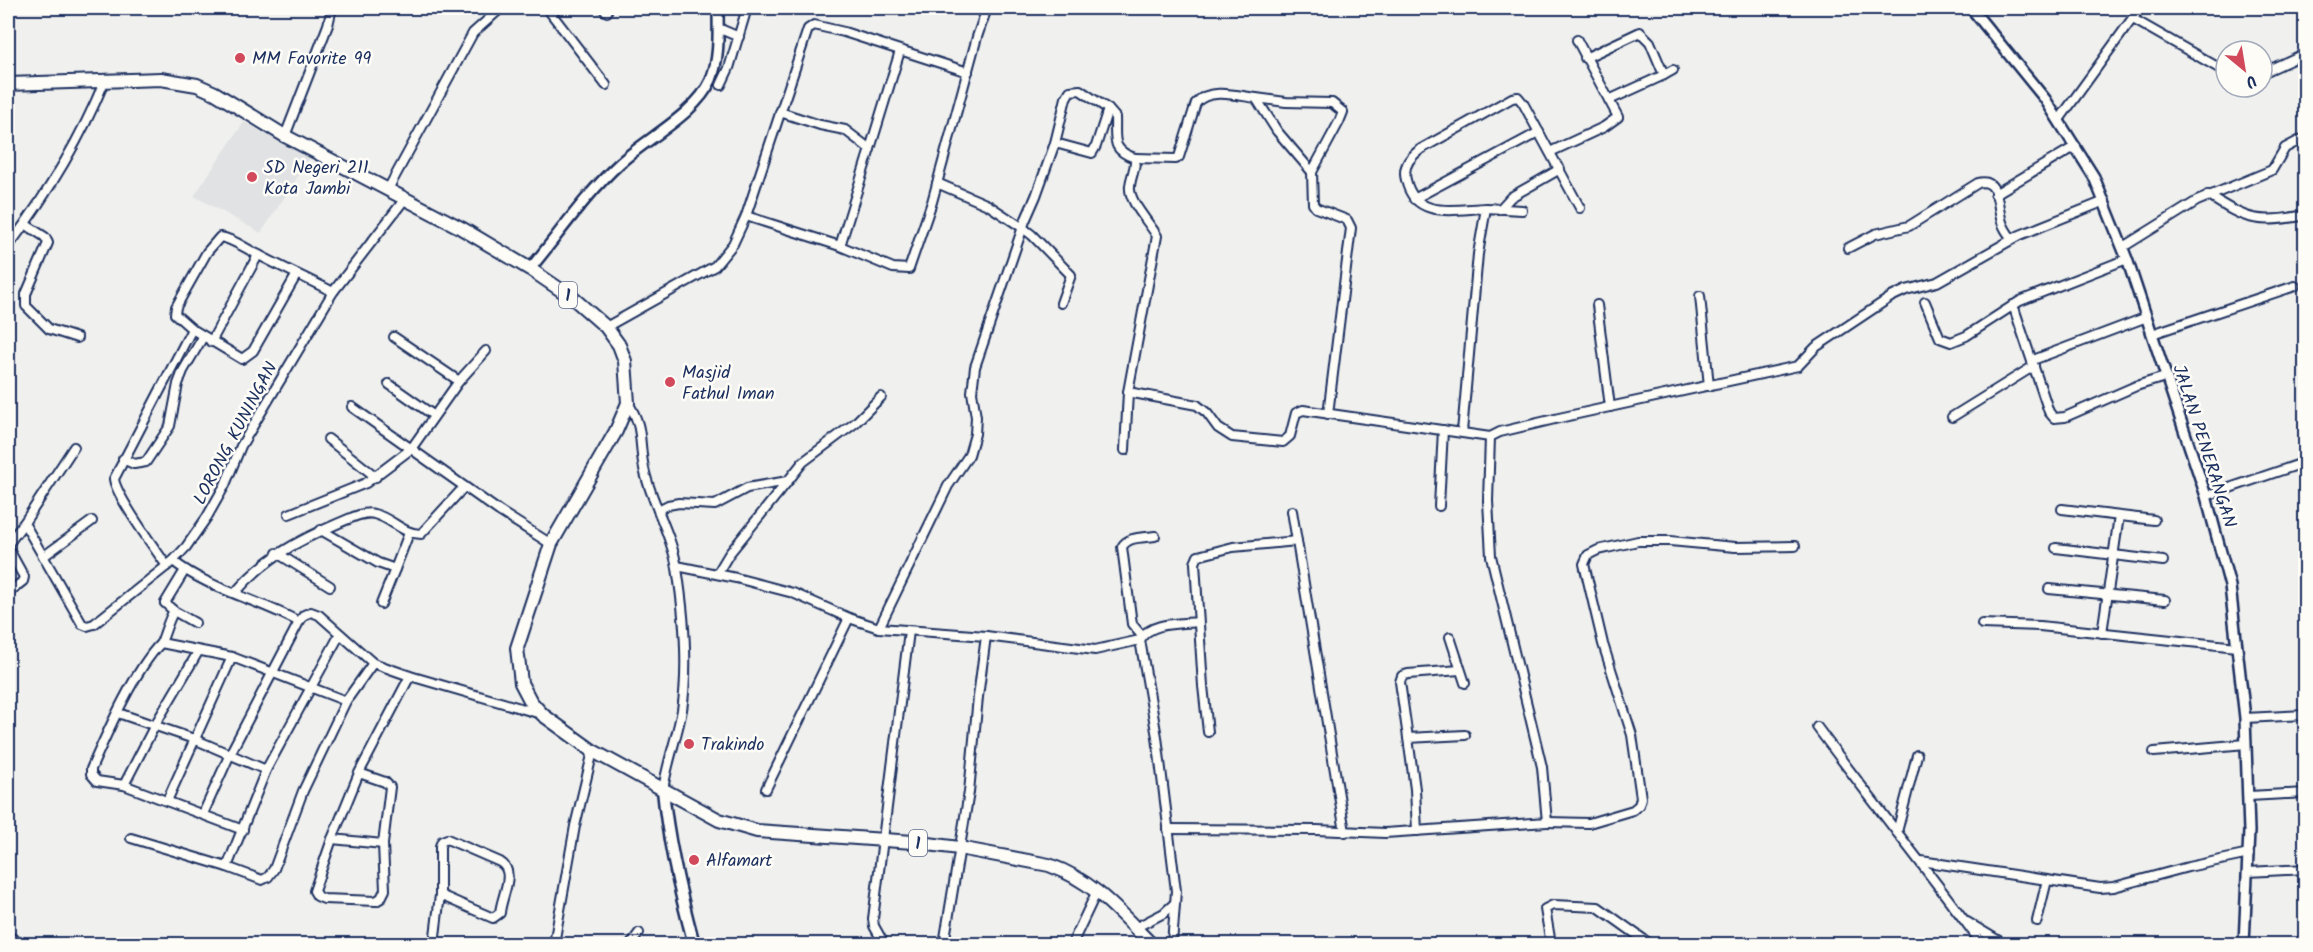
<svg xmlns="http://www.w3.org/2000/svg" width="2313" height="952" viewBox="0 0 2313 952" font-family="Kalam,sans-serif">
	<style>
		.built { fill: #e0e2e3 }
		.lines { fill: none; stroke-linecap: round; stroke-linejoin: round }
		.minor-casing { stroke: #1b2f5e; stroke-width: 12 }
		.tertiary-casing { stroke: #1b2f5e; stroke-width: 14 }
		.secondary-casing { stroke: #1b2f5e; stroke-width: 15 }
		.trunk-casing { stroke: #1b2f5e; stroke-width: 16 }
		.minor { stroke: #fdfcf7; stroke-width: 8 }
		.tertiary { stroke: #fdfcf7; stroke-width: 9 }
		.secondary { stroke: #fdfcf7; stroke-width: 10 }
		.trunk { stroke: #fdfcf7; stroke-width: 12 }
		.poi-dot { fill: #d1495b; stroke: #fdfcf7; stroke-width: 2 }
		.labels { text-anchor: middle; stroke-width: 5; stroke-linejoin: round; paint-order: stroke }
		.shield { fill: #fdfcf7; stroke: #5f6c8c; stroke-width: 1.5 }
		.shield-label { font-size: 16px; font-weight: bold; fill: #1b2f5e }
		.poi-label { font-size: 18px; fill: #1b2f5e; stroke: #fdfcf7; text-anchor: start }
		.street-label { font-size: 18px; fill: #1b2f5e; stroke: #fdfcf7 }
	</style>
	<rect width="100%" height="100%" fill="#f0f0ee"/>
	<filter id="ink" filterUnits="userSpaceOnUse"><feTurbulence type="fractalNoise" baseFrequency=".0167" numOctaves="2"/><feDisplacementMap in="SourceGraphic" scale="12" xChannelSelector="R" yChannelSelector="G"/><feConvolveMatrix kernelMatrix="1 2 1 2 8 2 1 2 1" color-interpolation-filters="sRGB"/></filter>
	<g filter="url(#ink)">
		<!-- built -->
		<polygon class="built" points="244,122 310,158 261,233 194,196"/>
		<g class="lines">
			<defs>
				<g id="minor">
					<polyline points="547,8 606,85"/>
					<polyline points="603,8 607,12"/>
					<polyline points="2133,19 2226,72"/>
					<polyline points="718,28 739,37"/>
					<polyline points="1585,58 1640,32 1650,42 1664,75 1609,100"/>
					<polyline points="2262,73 2306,53"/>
					<polyline points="1664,75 1673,70"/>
					<polyline points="721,85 729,68 747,8"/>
					<polyline points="1256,98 1286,102 1332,103 1343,112 1339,122 1312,172"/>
					<polyline points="780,112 820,125 845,130 870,149 840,246"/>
					<polyline points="2059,120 2140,8"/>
					<polyline points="285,136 328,25 332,8"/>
					<polyline points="1055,143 1092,153 1096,146 1108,109"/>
					<polyline points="870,149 900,51"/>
					<polyline points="1550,152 1604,127 1618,117 1577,40"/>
					<path d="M1135,158L1176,159L1179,157L1196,103C1209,87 1239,96 1256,98L1277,131L1312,172L1313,204L1316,208L1347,220L1351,228L1328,414"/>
					<polyline points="937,183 988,205 1023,228 1032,235 1071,275 1061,303"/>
					<polyline points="387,191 473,33 501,8"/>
					<polyline points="1995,194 2076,146"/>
					<path d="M2208,195C2246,221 2260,224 2306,215"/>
					<polyline points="1414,199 1539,132"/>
					<path d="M1486,208C1455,209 1415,220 1406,180C1402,166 1411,156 1421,149L1512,98L1518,97L1523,103L1580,208"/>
					<polyline points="1500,209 1511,197 1560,169"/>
					<polyline points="746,216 840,246 893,268 909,269 932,202 977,37 987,8"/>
					<polyline points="25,224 45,237 48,243 26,294 26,306 49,329 77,338"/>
					<path d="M8,247C46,196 80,141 104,82"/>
					<polyline points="2123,247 2197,201 2272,170 2285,148 2306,137"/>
					<path d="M1848,248L1875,234L1909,226L1978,183C2000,177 1997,208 2002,222C2004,228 2008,234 2012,239"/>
					<path d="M297,274L253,351L242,359L192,329L175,314L176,307L207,252L220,237C234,239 246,249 259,255C283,268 308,279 333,292"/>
					<polyline points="1700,296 1709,386"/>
					<polyline points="1925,302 1940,338 1951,342 1966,336 2020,301 2127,259"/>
					<polyline points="1597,305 1610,407"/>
					<polyline points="2013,305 2049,412 2054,418 2065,417 2136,386 2165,377"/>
					<polyline points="606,327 715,266 733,244 746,216 808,29 814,25 844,32 968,72"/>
					<polyline points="2152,334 2295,286"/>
					<polyline points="394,337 459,381"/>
					<polyline points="211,342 258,255"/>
					<polyline points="2033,360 2147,317"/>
					<polyline points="389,384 433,415"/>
					<polyline points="1128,392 1197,405 1207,413 1218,428 1232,437 1283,442 1290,436 1296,413 1303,410 1490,437"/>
					<path d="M628,403C645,428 638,445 645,473C653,505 672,536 677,568C684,613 689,664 682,710C677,737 667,763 663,790"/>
					<polyline points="352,407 499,511 551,544"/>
					<polyline points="1952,417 2034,366"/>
					<polyline points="1462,432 1478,254 1486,208 1522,210"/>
					<polyline points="328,439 376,477"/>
					<polyline points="74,447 24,523 82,624 87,626 94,624 173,561 186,547 207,517 225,485 241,446 333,292 404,200"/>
					<polyline points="123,459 134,464 146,462 170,426 178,384 183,371 203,337"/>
					<polyline points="2206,496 2306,462"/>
					<polyline points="1439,506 1443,430"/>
					<polyline points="2062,509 2154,520"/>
					<polyline points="658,510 668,505 679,503 715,505 747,488 788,481 803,462 855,423 881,397"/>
					<polyline points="1292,511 1345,832"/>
					<polyline points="289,514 366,483 411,449 459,381 486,351"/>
					<polyline points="321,530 378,563 395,569 409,533"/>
					<polyline points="8,544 24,523"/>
					<polyline points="8,548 24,577 23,581 8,593"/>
					<polyline points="2056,548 2163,561"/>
					<polyline points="277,553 330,586"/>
					<polyline points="44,556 92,521"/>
					<path d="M173,561C208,589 260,600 299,622L304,615L311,612L319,615L373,663"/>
					<path d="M167,566C155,549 116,496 114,479L192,329"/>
					<path d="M677,566L736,578L793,593L849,618L879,628L986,636L1095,650L1140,640C1149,622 1180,624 1198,622"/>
					<polyline points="185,570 165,603 174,611 195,623"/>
					<polyline points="717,574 729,554 788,481"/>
					<polyline points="2049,589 2165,600"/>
					<path d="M235,593C265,558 297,541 339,523C349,519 363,511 374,514C392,518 402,534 421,534L464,487"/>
					<polyline points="381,604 395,569"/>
					<path d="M174,611C168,619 163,641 160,644C134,671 107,733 91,769V774L97,781L124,785L243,830"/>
					<polyline points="1982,624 2040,626 2237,647"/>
					<path d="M879,628L948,486L969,455L975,434L976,417L972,392L975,367L1025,221L1036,196L1055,143L1066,98L1070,91L1080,90L1108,109L1115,117C1116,138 1110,150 1135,158C1136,169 1131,175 1130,186C1128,201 1149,222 1157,236L1128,392L1125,450"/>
					<polyline points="2102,633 2119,516"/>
					<path d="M1142,636L1132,624L1122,547C1128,536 1143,538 1155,536"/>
					<polyline points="1450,637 1465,683"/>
					<polyline points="1140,640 1157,737 1176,891 1172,944"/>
					<polyline points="161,643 232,657 346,701"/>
					<polyline points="118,713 194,739 266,770"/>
					<polyline points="2245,718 2306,715"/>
					<path d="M1817,727C1871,800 1928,871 1982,944"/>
					<polyline points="1208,732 1203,686 1195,563 1198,556 1233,547 1297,541"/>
					<polyline points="1408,738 1400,682 1402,676 1408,674 1460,670"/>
					<polyline points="2154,752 2246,744"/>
					<polyline points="359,773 385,782 390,787 383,844 385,890 381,898 376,901 324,899 317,896 314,891 332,839 359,773 410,676"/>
					<polyline points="124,785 155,725 198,652"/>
					<polyline points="766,789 849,618"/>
					<polyline points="2249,796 2306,793"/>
					<polyline points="167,801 232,657"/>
					<polyline points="203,814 230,754 299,622"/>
					<polyline points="1547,822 1589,823 1633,810 1639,805 1641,798 1632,735 1603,644 1584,564 1588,555 1598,550 1638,541 1670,541 1735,547 1795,546"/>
					<polyline points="1168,829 1317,830 1385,833 1547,822 1542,767 1491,556 1488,501 1490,437 1500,432 1559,418 1798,366 1816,347 1891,297 1906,290 1937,282 2020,235 2105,201"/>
					<polyline points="1417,831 1415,789 1408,738 1465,735"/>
					<polyline points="1897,832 1917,755"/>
					<polyline points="131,838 227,867 266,770 340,634"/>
					<polyline points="332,839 383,844"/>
					<polyline points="1921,861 2100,888 2114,887 2188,867 2249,854"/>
					<polyline points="227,867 262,880 268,877 274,869 303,791 346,701 373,663 410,676 541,714"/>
					<polyline points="2248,872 2306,869"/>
					<polyline points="2037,921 2047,880"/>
					<polyline points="1967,922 2004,944"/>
					<polyline points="1135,928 1164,913 1175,903"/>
					<polyline points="8,935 20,944"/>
					<path d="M434,944L440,895V846L442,841L447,839L500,862C517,872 501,896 500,913L493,918L440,895"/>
					<polyline points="554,944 575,826 593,751"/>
					<polyline points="631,944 639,933"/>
					<polyline points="884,944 874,926 873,919 909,631"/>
					<polyline points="944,944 969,792 978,697 986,636"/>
					<polyline points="1072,944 1097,891"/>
					<polyline points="1551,944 1545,909 1553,905 1598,907 1650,944"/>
				</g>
				<g id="tertiary">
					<polyline points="1971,8 2045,99 2094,177 2127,259 2206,496 2230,586 2245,718 2249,831 2244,944"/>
					<path d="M530,269C559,234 586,194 620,163C647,138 696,114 711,80C720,57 718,32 718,8"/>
				</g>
				<path id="secondary" d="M663,790C668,843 680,893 694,944"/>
				<path id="trunk" d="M8,84L161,79L197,85L215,93L285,136L461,228L530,269L574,299L606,327L619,345L625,361L628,403L616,431L551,544L517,648L521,683L531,702L543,715L593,751L719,820L757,831L913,842L959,848L1049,865C1094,881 1119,912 1151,944"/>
			</defs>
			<!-- minor casing -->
			<use href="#minor" class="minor-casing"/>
			<!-- tertiary casing -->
			<use href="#tertiary" class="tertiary-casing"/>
			<!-- secondary casing -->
			<use href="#secondary" class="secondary-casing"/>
			<!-- trunk casing -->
			<use href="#trunk" class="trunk-casing"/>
			<!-- minor -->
			<use href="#minor" class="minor"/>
			<!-- tertiary -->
			<use href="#tertiary" class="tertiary"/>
			<!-- secondary -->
			<use href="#secondary" class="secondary"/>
			<!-- trunk -->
			<use href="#trunk" class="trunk"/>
		</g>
	</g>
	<!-- markers -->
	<g class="poi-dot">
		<circle cx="240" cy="58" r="6"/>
		<circle cx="252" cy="177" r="6"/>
		<circle cx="670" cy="382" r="6"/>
		<circle cx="689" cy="744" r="6"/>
		<circle cx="694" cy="860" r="6"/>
	</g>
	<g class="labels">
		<!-- shield labels -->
		<g class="shield">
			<rect x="559" y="282" width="18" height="26" rx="4.5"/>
			<rect x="909" y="830" width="18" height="26" rx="4.5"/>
		</g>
		<g class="shield-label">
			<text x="568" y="301">1</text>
			<text x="918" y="849">1</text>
		</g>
		<!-- poi labels -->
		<g class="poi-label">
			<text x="252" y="64">MM Favorite 99</text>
			<text x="264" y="173">SD Negeri 211<tspan x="264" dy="21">Kota Jambi</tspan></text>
			<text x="682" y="378">Masjid<tspan x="682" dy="21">Fathul Iman</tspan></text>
			<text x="701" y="750">Trakindo</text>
			<text x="706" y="866">Alfamart</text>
		</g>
		<!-- street labels -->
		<g class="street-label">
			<text transform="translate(235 433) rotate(-62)" y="6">LORONG KUNINGAN</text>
			<text transform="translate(2205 446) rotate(72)" y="6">JALAN PENERANGAN</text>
		</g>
	</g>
	<!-- margin -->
	<rect width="2313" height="952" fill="none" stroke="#fdfcf7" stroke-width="30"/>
	<rect x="15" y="15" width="2283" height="922" fill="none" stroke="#1b2f5e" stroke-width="2" filter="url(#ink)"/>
	<!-- north arrow -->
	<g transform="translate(2244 69) rotate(150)"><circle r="28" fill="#fdfcf7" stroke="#a3aaba" stroke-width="1.5"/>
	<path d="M0-4.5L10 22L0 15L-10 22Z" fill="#d1495b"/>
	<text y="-9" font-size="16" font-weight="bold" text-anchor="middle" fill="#1b2f5e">U</text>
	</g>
</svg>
